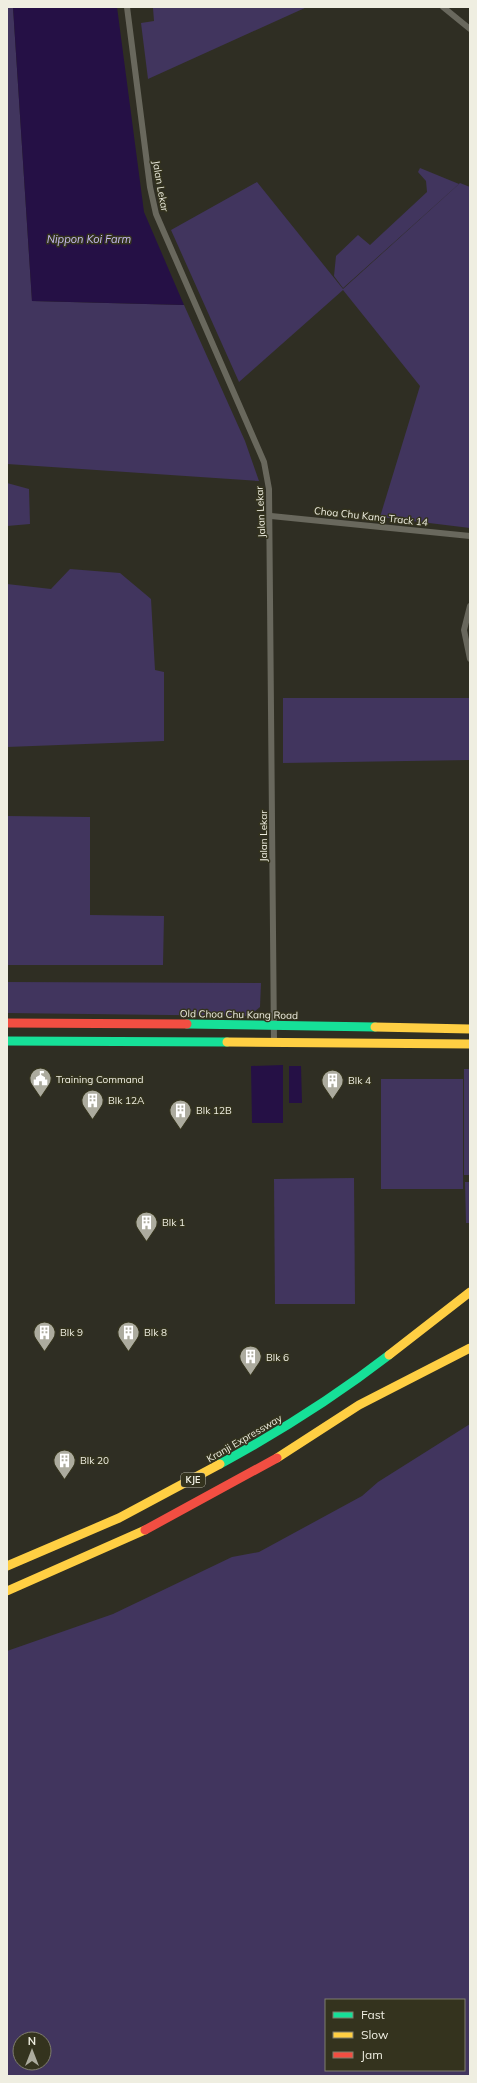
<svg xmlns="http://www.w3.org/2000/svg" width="477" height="2083" viewBox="0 0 477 2083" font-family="Mulish,sans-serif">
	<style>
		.green { fill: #41355e; fill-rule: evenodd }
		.water { fill: #251045 }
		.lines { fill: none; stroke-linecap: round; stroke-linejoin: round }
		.street { stroke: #69685d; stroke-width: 6 }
		.fast { stroke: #16e098; stroke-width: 9 }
		.slow { stroke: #ffcf43; stroke-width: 9 }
		.jam { stroke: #f24e42; stroke-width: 9 }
		.labels { text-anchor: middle; stroke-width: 3; stroke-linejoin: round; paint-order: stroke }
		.shield { fill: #34331e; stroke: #b7b6a6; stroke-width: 1 }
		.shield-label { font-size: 9px; font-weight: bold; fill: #efeee1 }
		.street-label { font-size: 10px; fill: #efeee1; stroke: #34331e }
		.poi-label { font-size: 10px; fill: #efeee1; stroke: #34331e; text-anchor: start }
		.water-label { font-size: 11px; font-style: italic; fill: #c8bcf4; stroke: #34331e }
	</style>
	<rect width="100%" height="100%" fill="#2f2e23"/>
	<!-- green -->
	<g class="green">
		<polygon points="7,7 13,7 32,301 184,305 245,441 259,481 7,464"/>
		<polygon points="161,7 307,7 148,79 141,23 154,21 153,8"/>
		<polygon points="420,168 459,184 343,288 334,276 336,256 358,235 370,245 427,192 426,181 418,172"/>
		<polygon points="257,182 343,289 460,183 470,187 470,528 380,517 420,386 343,290 239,382 171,230"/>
		<polygon points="7,483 29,489 30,524 7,526"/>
		<polygon points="70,569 120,573 151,599 155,670 164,672 164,741 7,747 7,584 51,589"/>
		<polygon points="283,698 470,698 470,760 283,763"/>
		<polygon points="7,816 90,817 90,915 164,916 163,965 7,965"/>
		<polygon points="7,982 261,983 260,1007 249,1016 7,1013"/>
		<rect x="464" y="1069" width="6" height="106"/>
		<rect x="381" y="1079" width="82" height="110"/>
		<polygon points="354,1178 355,1304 275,1304 274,1179"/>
		<polygon points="465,1182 470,1182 470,1223 466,1223"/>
		<path d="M470,1424V2076H7V1651L113,1614L232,1557L259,1552L362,1496L378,1482ZM326,2000H464V2070H326ZM20,2039H44V2063H20Z"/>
	</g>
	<!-- water -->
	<g class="water">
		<polygon points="13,7 117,7 144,212 184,305 32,301"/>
		<polygon points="283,1065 283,1123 252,1123 251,1066"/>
		<polygon points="289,1066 301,1066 302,1103 289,1103"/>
	</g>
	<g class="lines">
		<!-- street -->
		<g class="street">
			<polyline points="127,7 150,187 156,214 264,462 269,489 274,1042"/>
			<polyline points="443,7 470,29"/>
			<polyline points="271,516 470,536"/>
			<polyline points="470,606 464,630 470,659"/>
		</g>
		<!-- fast -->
		<g class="fast">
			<polyline points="187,1024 375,1027"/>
			<polyline points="7,1041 227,1042"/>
			<path d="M220,1464C279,1432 336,1396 389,1355"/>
		</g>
		<!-- slow -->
		<g class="slow">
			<polyline points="375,1027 470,1029"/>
			<polyline points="227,1042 470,1044"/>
			<polyline points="389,1355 470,1292"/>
			<polyline points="277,1458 359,1405 470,1348"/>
			<polyline points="7,1566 119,1518 220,1464"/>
			<polyline points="7,1591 145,1530"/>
		</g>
		<!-- jam -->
		<g class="jam">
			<polyline points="7,1023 187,1024"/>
			<polyline points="145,1530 277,1458"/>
		</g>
	</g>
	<!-- icons -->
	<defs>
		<symbol id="civic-pin" viewBox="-11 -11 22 30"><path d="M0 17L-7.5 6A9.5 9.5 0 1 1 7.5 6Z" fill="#acab9e" stroke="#34331e"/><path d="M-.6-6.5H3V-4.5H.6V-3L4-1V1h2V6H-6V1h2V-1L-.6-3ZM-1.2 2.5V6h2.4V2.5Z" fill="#fff"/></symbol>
		<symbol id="building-pin" viewBox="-11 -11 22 30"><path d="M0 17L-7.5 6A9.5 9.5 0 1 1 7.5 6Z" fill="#acab9e" stroke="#34331e"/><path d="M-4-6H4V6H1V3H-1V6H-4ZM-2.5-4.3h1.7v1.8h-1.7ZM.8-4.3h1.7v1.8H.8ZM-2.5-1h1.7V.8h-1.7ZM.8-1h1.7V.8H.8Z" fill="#fff"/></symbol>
	</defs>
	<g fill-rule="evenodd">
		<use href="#civic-pin" x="28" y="1066" width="25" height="34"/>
		<use href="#building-pin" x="320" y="1068" width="25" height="34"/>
		<use href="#building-pin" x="80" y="1088" width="25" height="34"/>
		<use href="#building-pin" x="168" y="1098" width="25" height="34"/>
		<use href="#building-pin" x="134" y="1210" width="25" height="34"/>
		<use href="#building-pin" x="32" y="1320" width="25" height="34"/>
		<use href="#building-pin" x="116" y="1320" width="25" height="34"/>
		<use href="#building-pin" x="238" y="1344" width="25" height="34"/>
		<use href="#building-pin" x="52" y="1448" width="25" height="34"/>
	</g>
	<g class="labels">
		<!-- shield labels -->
		<rect class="shield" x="181" y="1473" width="24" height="14" rx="3"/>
		<g class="shield-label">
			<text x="193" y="1483">KJE</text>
		</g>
		<!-- street labels -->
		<g class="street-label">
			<text transform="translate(161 186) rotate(80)" y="4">Jalan Lekar</text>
			<text transform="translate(260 512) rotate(-93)" y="4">Jalan Lekar</text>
			<text transform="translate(371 516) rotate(6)" y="4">Choa Chu Kang Track 14</text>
			<text transform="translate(263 836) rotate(-90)" y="4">Jalan Lekar</text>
			<text transform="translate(239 1014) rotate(1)" y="4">Old Choa Chu Kang Road</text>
			<text transform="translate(244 1438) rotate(-30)" y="4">Kranji Expressway</text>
		</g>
		<!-- poi labels -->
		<g class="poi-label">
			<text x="56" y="1083">Training Command</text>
			<text x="348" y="1084">Blk 4</text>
			<text x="108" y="1104">Blk 12A</text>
			<text x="196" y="1114">Blk 12B</text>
			<text x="162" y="1226">Blk 1</text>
			<text x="60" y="1336">Blk 9</text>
			<text x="144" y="1336">Blk 8</text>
			<text x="266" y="1361">Blk 6</text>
			<text x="80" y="1464">Blk 20</text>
		</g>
		<!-- water labels -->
		<g class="water-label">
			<text x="89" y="243">Nippon Koi Farm</text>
		</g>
	</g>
	<!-- border -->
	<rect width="477" height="2083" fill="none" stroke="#efeee1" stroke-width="16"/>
	<!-- legend -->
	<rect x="325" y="1999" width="140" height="72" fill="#34331e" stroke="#7f7e6c"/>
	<rect x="333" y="2012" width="20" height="6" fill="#16e098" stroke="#7f7e6c"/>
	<text x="361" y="2019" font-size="12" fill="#efeee1">Fast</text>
	<rect x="333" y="2032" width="20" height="6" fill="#ffcf43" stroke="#7f7e6c"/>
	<text x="361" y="2039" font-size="12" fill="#efeee1">Slow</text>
	<rect x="333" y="2052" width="20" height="6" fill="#f24e42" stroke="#7f7e6c"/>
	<text x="361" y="2059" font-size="12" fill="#efeee1">Jam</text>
	<!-- north arrow -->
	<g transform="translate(32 2051)"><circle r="19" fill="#34331e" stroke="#7f7e6c"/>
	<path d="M0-3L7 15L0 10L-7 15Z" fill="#acab9e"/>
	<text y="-6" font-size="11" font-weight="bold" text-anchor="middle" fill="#efeee1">N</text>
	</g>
</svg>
